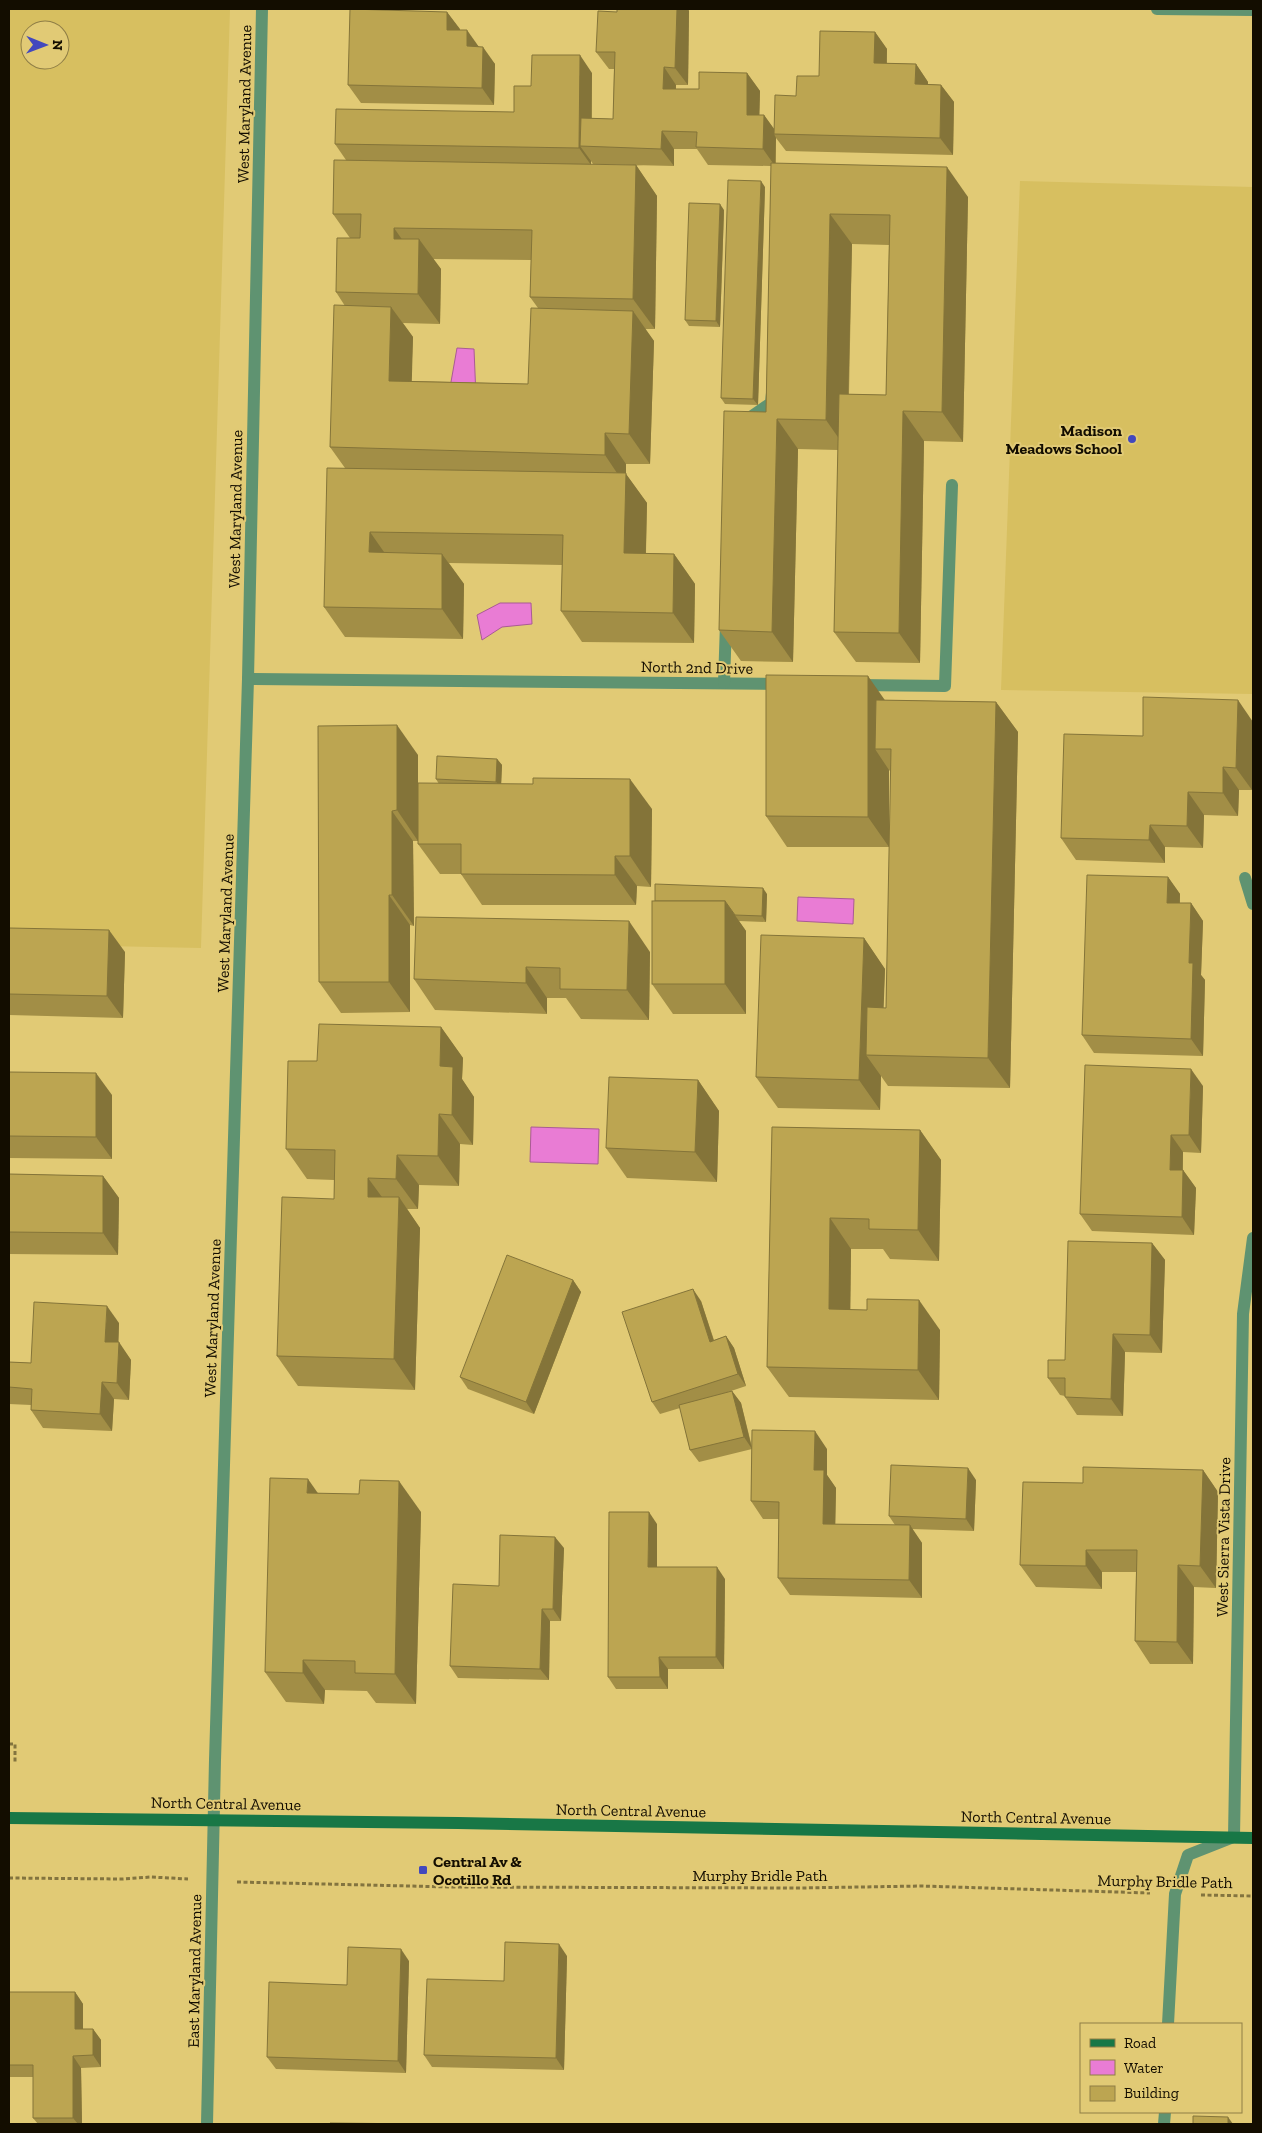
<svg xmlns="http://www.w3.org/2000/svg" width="1262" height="2133" viewBox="0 0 1262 2133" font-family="'Zilla Slab',serif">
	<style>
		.built { fill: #d7bf60; fill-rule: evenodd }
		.water { fill: #e97cd4; stroke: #a95b94 }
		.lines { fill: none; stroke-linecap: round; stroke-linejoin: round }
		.path { stroke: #83743f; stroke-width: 3; stroke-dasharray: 4 2.5; stroke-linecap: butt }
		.service { stroke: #5f9371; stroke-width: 12 }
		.minor { stroke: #5f9371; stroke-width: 12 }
		.tertiary { stroke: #5f9371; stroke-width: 12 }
		.secondary { stroke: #187746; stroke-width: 12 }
		.wall { fill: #a28e46; fill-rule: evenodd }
		.shaded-wall { fill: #847439 }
		.building { fill: #bca551; stroke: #847439 }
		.poi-dot { fill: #4248bd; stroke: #e1ca75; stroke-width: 2 }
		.labels { text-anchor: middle; stroke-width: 4; stroke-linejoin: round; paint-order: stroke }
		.street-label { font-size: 16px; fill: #130d00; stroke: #e1ca75 }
		.poi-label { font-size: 16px; font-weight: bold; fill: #130d00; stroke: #e1ca75; text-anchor: end }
	</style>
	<rect width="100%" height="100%" fill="#e1ca75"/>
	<!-- built -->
	<g class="built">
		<path d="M9,9H230L201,948L9,944ZM30,30H60V60H30Z"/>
		<polygon points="1020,181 1253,187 1253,694 1001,690"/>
	</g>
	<!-- water -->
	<g class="water">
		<polygon points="457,348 474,349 476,397 448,399"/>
		<polygon points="500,603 531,603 532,624 502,627 482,640 477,615"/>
		<polygon points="798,897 854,899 853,924 797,921"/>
		<polygon points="531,1127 599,1129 598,1164 530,1162"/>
	</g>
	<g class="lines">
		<!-- path -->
		<g class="path">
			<polyline points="9,1744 15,1744 15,1764"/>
			<polyline points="9,1878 123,1879 151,1877 188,1879"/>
			<polyline points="237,1882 452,1887 799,1888 921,1886 1150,1893"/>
			<polyline points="1201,1895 1253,1896"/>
		</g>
		<!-- service -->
		<g class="service">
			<polyline points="745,421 771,403 772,393"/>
			<polyline points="248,679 783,684"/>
			<polyline points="724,683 726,623"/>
			<polyline points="858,685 945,686 952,485"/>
			<polyline points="1168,2024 1175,1894 1188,1855 1231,1838"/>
			<polyline points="1164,2124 1165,2112"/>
		</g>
		<!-- minor -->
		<g class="minor">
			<polyline points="1157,9 1253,10"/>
			<polyline points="1245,878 1253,904"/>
			<polyline points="1234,1837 1243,1314 1253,1238"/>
		</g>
		<!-- tertiary -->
		<polyline class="tertiary" points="207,2124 215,1760 248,679 262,9"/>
		<!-- secondary -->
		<polyline class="secondary" points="9,1818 458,1823 1253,1838"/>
	</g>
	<!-- wall -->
	<g class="wall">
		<path d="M617,9H688L689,11L688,85H676V89H699L747,73L760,91L759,115H764L774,129L796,96L875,32L887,49V63L916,64L928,82V84L941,85L954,102L953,155L786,151L776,138V163L968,197L963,442L924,441L920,663L856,662L834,632L838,450L798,449L793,662L741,661L719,630L766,412L771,166L708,165L697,149H674V166L593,164L591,161V165H636L657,196L655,329H645L654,341L650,464H626V474L647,503L646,553L674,554L695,584L694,643L582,642L561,611L562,565L449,563L464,584L463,639L345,637L324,607L345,468L330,447L345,306L336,292L350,238L333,214L346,160L335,144L514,112L531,86L592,73V118L613,119L614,69H609L596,52L617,12ZM852,244L889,245L886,395L849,394ZM433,259L531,260L530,297L538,308L528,384L411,381L413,337L403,323L440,324L441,269Z"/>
		<polygon points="447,12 460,30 478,46 495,64 494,105 361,103 348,85"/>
		<polygon points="765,187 758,405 725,404 721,398"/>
		<polygon points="724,210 720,327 689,326 685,320"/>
		<polygon points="885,700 996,702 1018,732 1010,1088 888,1086 881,1076 880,1110 778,1108 756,1077 864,938 885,969 883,1008 886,1008 891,772 889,770 889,847 787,847 766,816"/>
		<polygon points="1238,700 1252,790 1239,790 1238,816 1204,815 1203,848 1165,847 1165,863 1076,860 1061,838 1143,736"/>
		<polygon points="318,726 418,755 418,841 413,841 414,926 410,925 410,1012 341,1013 319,982"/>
		<polygon points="497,759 502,765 501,784 652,809 651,887 637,886 636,905 482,905 461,874 440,874 418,844 439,784 436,779"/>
		<polygon points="1168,877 1180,894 1180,903 1191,903 1203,921 1201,975 1205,980 1203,1056 1094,1053 1082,1035"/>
		<polygon points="767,894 766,922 739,921 746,931 746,1014 673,1014 652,984 652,901"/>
		<polygon points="9,928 125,952 123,1018 9,1015"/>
		<polygon points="650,952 649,1020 581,1019 566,998 547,998 547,1014 435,1010 414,979"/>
		<polygon points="441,1027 463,1058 462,1079 474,1097 473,1145 460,1144 459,1186 419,1185 418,1209 407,1209 420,1228 415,1390 298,1386 277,1356 334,1199 334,1180 307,1179 286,1149 317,1061"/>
		<polygon points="9,1072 112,1095 112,1159 9,1158"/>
		<polygon points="698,1080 719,1111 717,1182 627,1178 606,1148"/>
		<polygon points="1203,1086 1201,1153 1183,1152 1183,1170 1196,1188 1194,1235 1092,1231 1080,1214"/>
		<polygon points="772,1127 920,1130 941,1160 939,1261 890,1259 883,1249 851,1249 850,1310 867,1310 940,1330 939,1400 789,1397 767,1367"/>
		<polygon points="9,1174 103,1176 119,1198 118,1255 9,1254"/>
		<polygon points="1152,1243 1165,1260 1162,1353 1125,1352 1123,1416 1077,1415 1065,1397 1065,1396 1060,1395 1048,1378 1065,1360"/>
		<polygon points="573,1280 581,1292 534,1414 468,1389 460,1377"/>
		<polygon points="701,1301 714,1340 726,1336 734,1348 746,1386 722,1394 732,1391 741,1403 752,1447 827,1449 827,1475 836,1488 835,1524 895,1525 889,1516 976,1480 974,1531 912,1529 922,1543 922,1598 790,1595 778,1578 779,1519 763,1519 751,1501 752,1449 699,1462 690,1450 680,1408 660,1414 652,1402"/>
		<polygon points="119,1323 118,1342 131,1360 129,1400 114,1399 112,1431 43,1428 31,1410 31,1405 9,1404 9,1362 31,1363"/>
		<polygon points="1203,1470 1218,1492 1216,1588 1194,1587 1193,1664 1150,1664 1135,1641 1136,1572 1102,1572 1102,1589 1036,1587 1020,1565 1083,1483"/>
		<polygon points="317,1493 421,1512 416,1704 376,1703 367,1691 325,1690 324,1704 286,1702 265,1672"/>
		<polygon points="657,1524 657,1567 725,1579 724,1669 668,1669 668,1689 616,1689 608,1677"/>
		<polygon points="564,1548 561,1621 550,1621 549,1680 458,1678 450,1666 499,1586"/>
		<polygon points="567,1956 564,2070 432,2067 424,2055 504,1981"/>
		<polygon points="409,1961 406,2073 276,2069 267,2057 347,1985"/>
		<polygon points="9,1992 75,1992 83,2004 83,2029 93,2029 101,2040 101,2067 81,2068 82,2124 38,2124 33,2118 33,2077 9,2077"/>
	</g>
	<!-- shaded-wall -->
	<g class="shaded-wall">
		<polygon points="677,9 688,9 689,11 688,85 675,68"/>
		<polygon points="447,12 460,29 459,47 447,30"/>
		<polygon points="467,30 479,47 467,46"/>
		<polygon points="875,32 887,49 886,80 874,63"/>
		<polygon points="483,47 495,64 494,105 482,88"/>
		<polygon points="580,55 592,73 591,146 580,146 591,161 591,165 579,148"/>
		<polygon points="916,64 928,82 927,102 915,84"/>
		<polygon points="664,67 676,85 675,106 663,89"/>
		<polygon points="747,73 760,91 759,133 747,115"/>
		<polygon points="941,85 954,102 953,155 940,138"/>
		<polygon points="764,115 777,133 774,134 776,138 775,166 763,149"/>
		<polygon points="662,131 674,149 674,166 661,149"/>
		<polygon points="636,165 657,196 655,329 633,299"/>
		<polygon points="947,167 968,197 963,442 942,412"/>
		<polygon points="761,181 765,187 758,405 753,399"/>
		<polygon points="720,204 724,210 720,327 716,321"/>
		<polygon points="830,214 852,244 847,450 826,420"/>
		<polygon points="394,228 415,258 394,239"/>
		<polygon points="419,239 441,269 440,324 418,294"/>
		<polygon points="391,307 413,337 411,411 389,381"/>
		<polygon points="633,311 654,341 650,464 629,434"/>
		<polygon points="903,411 924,441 920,663 899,633"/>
		<polygon points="777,419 798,449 793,662 772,632"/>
		<polygon points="605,433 626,464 626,474 647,503 645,583 624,553 625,485 605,455"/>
		<polygon points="370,532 391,562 369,552"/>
		<polygon points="442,554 464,584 463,639 442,609"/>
		<polygon points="674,554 695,584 694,643 673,613"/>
		<polygon points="868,676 889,706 875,749 889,770 889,847 868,817"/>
		<polygon points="1238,700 1253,722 1252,790 1236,768"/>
		<polygon points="996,702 1018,732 1010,1088 988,1058"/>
		<polygon points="397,725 418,755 418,841 397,810"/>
		<polygon points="497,759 502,765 501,788 496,782"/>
		<polygon points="1223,767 1239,790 1238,816 1223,793"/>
		<polygon points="630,779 652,809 651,887 630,856"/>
		<polygon points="1188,792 1204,815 1203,848 1187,826"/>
		<polygon points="392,811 413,841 414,926 392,895"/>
		<polygon points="1150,825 1165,847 1165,863 1149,840"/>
		<polygon points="615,856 637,886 636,905 615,875"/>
		<polygon points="1168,877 1180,894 1179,920 1167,903"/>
		<polygon points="763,888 767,894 766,922 762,916"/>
		<polygon points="389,895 410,925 410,1012 389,982"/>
		<polygon points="725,901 746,931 746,1014 725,984"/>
		<polygon points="1191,903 1203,921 1201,975 1205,980 1203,1056 1191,1039 1189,963"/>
		<polygon points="629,921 650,952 649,1020 627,990"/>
		<polygon points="109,930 125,952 123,1018 107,996"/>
		<polygon points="864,938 885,969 882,1056 866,1055 881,1076 880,1110 859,1080"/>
		<polygon points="526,967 547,998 547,1014 526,983"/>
		<polygon points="441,1027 463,1058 462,1079 474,1097 473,1145 452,1115 440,1066"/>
		<polygon points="1191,1069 1203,1086 1201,1153 1189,1135"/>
		<polygon points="96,1073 112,1095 112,1159 96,1137"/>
		<polygon points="698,1080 719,1111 717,1182 695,1152"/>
		<polygon points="439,1114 460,1144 459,1186 438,1156"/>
		<polygon points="920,1130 941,1160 939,1261 918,1230"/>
		<polygon points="1171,1135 1183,1152 1182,1187 1170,1170"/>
		<polygon points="397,1155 419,1185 418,1209 396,1179"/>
		<polygon points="1183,1170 1196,1188 1194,1235 1182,1217"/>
		<polygon points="103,1176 119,1198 118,1255 103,1233"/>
		<polygon points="368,1178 390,1208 368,1197"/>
		<polygon points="399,1197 420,1228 415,1390 394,1359"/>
		<polygon points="830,1218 851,1249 850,1339 829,1309"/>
		<polygon points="1152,1243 1165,1260 1162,1353 1150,1335"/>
		<polygon points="573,1280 581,1292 534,1414 526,1402"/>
		<polygon points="693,1289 701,1301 718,1354 710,1342"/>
		<polygon points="919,1300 940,1330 939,1400 918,1370"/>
		<polygon points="107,1306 119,1323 118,1359 105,1342"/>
		<polygon points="1113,1334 1125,1352 1123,1416 1111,1399"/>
		<polygon points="726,1336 734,1348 746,1386 738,1374"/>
		<polygon points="119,1342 131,1360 129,1400 117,1383"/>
		<polygon points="102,1382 114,1399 112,1431 100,1414"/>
		<polygon points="732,1391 741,1403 752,1449 744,1437"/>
		<polygon points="815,1431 827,1449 827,1475 836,1488 835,1541 823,1524 814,1470"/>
		<polygon points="968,1468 976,1480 974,1531 966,1519"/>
		<polygon points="1203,1470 1218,1492 1216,1588 1200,1566"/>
		<polygon points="308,1479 329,1509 307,1493"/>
		<polygon points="399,1481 421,1512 416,1704 395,1674"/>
		<polygon points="649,1512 657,1524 657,1579 648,1567"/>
		<polygon points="910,1525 922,1543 922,1598 909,1580"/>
		<polygon points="555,1537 564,1548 561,1621 553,1609"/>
		<polygon points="1086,1550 1102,1572 1102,1589 1086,1566"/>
		<polygon points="1178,1565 1194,1587 1193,1664 1177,1642"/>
		<polygon points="717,1567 725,1579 724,1669 716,1657"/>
		<polygon points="542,1609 550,1621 549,1680 540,1669"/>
		<polygon points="659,1657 668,1669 668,1689 660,1677"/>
		<polygon points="303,1660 325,1690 324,1704 303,1673"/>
		<polygon points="559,1944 567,1956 564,2070 556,2058"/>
		<polygon points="401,1949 409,1961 406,2073 398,2061"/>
		<polygon points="75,1992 83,2004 83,2041 75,2029"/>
		<polygon points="93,2029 101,2040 101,2067 93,2055"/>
		<polygon points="73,2056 81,2068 82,2124 78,2124 73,2118"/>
		<polygon points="1228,2117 1233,2124 1228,2124"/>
	</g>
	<!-- building -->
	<g class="building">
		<polygon points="350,9 447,12 447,30 467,30 467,46 483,47 482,88 348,85"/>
		<polygon points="617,9 677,9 675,68 664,67 663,89 699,89 699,72 747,73 747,115 764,115 763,149 696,147 697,132 662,131 661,149 580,146 581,118 613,119 615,52 596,52 598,11 617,12"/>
		<polygon points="820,31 875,32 874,63 916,64 915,84 941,85 940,138 774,134 775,95 796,96 797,76 819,76"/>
		<polygon points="532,55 580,55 579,148 335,144 336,109 514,112 514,86 531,86"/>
		<polygon points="334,160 636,165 633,299 530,297 532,230 394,228 394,239 419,239 418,294 336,292 337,238 360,238 361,214 333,214"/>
		<polygon points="771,163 947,167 942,412 903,411 899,633 834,632 839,394 886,395 890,215 830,214 826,420 777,419 772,632 719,630 724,411 766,412"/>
		<polygon points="728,180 761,181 753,399 721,398"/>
		<polygon points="689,203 720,204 716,321 685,320"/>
		<polygon points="334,305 391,307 389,381 528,384 531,308 633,311 629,434 605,433 605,455 330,447"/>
		<polygon points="327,468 626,473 624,553 674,554 673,613 561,611 563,535 370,532 369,552 442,554 442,609 324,607"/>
		<polygon points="766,675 868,676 868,817 766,816"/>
		<polygon points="1143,697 1238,700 1236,768 1223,767 1223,793 1188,792 1187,826 1150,825 1149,840 1061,838 1064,734 1143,736"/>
		<polygon points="876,700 996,702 988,1058 866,1055 867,1007 886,1008 891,749 875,749"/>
		<polygon points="397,725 397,810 392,811 392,895 389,895 389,982 319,982 318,726"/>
		<polygon points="437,756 497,759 496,782 436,779"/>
		<polygon points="533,778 630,779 630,856 615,856 615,875 461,874 461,844 418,844 418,783 533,784"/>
		<polygon points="1087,875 1168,877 1167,903 1191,903 1189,963 1193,963 1191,1039 1082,1035"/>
		<polygon points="655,884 763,888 762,916 735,915 725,901 655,901"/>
		<rect x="652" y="901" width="73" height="83"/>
		<polygon points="416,917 629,921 627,990 560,989 560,968 526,967 526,983 414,979"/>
		<polygon points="9,928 109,930 107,996 9,994"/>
		<polygon points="761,935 864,938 859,1080 756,1077"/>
		<polygon points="319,1024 441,1027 440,1066 453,1067 452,1115 439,1114 438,1156 397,1155 396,1179 368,1178 368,1197 399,1197 394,1359 277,1356 282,1197 334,1199 335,1150 286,1149 288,1061 317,1061"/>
		<polygon points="1085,1065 1191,1069 1189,1135 1171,1135 1170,1170 1183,1170 1182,1217 1080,1214"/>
		<polygon points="9,1072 96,1073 96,1137 9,1136"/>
		<polygon points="609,1077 698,1080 695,1152 606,1148"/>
		<polygon points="772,1127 920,1130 918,1230 869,1229 869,1219 830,1218 829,1309 867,1310 867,1299 919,1300 918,1370 767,1367"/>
		<polygon points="9,1174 103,1176 103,1233 9,1232"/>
		<polygon points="1068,1241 1152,1243 1150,1335 1113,1334 1111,1399 1065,1397 1065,1378 1048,1378 1048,1360 1065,1360"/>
		<polygon points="507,1255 573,1280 526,1402 460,1377"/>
		<polygon points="693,1289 710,1342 726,1336 738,1374 652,1402 622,1312"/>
		<polygon points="34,1302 107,1306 105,1342 119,1342 117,1383 102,1382 100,1414 31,1410 32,1389 9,1387 9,1362 31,1363"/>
		<polygon points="732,1391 744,1437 690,1450 679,1405"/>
		<polygon points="752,1430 815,1431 814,1470 824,1470 823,1524 910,1525 909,1580 778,1578 779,1502 751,1501"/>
		<polygon points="891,1465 968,1468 966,1519 889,1516"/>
		<polygon points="1083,1467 1203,1470 1200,1566 1178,1565 1177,1642 1135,1641 1137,1550 1086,1550 1086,1566 1020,1565 1023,1482 1083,1483"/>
		<polygon points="270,1478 308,1479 307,1493 359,1494 360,1480 399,1481 395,1674 355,1673 355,1661 303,1660 303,1673 265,1672"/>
		<polygon points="609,1512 649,1512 648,1567 717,1567 716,1657 659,1657 660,1677 608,1677"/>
		<polygon points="500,1535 555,1537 553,1609 542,1609 540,1669 450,1666 453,1584 499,1586"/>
		<polygon points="505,1942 559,1944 556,2058 424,2055 427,1979 504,1981"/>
		<polygon points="348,1947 401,1949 398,2061 267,2057 269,1982 347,1985"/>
		<polygon points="9,1992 75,1992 75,2029 93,2029 93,2055 73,2056 73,2118 33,2118 33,2065 9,2065"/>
		<polygon points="1193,2116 1228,2117 1228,2124 1193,2124"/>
		<polygon points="330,2123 424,2124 330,2124"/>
	</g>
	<!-- markers -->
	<g class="poi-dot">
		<circle cx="1132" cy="439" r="5"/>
		<rect x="418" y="1865" width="10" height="10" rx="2.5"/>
	</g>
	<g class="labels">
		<!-- street labels -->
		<g class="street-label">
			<text transform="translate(244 104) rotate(-89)" y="6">West Maryland Avenue</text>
			<text transform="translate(235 509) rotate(-89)" y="6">West Maryland Avenue</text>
			<text transform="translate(697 667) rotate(1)" y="6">North 2nd Drive</text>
			<text transform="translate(225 913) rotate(-88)" y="6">West Maryland Avenue</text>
			<text transform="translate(212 1318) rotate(-88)" y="6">West Maryland Avenue</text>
			<text transform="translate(1223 1537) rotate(-89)" y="6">West Sierra Vista Drive</text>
			<text transform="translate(226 1803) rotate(1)" y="6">North Central Avenue</text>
			<text transform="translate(631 1810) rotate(1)" y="6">North Central Avenue</text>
			<text transform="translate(1036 1817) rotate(1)" y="6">North Central Avenue</text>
			<text x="760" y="1881">Murphy Bridle Path</text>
			<text transform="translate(1165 1881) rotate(1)" y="6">Murphy Bridle Path</text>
			<text transform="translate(194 1971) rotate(-89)" y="6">East Maryland Avenue</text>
		</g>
		<!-- poi labels -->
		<g class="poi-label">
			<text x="1122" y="436">Madison<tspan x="1122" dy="18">Meadows School</tspan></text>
			<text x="433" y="1867" text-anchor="start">Central Av &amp;<tspan x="433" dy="18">Ocotillo Rd</tspan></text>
		</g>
	</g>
	<!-- border -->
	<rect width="1262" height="2133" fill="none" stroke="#130d00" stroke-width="20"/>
	<!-- legend -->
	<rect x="1080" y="2023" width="162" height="90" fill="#e1ca75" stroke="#8f7e46"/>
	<rect x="1090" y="2039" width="25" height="8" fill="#187746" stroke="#8f7e46"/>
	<text x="1124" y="2048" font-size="15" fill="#130d00">Road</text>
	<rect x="1090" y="2060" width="25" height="15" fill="#e97cd4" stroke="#8f7e46"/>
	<text x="1124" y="2073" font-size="15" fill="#130d00">Water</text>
	<rect x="1090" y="2086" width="25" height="15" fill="#bca551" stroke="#8f7e46"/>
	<text x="1124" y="2098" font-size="15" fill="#130d00">Building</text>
	<!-- north arrow -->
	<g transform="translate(45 45) rotate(91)"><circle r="24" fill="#e1ca75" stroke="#8f7e46"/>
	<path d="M0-4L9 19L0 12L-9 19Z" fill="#4248bd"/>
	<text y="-8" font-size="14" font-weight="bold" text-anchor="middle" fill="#130d00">N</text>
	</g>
</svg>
